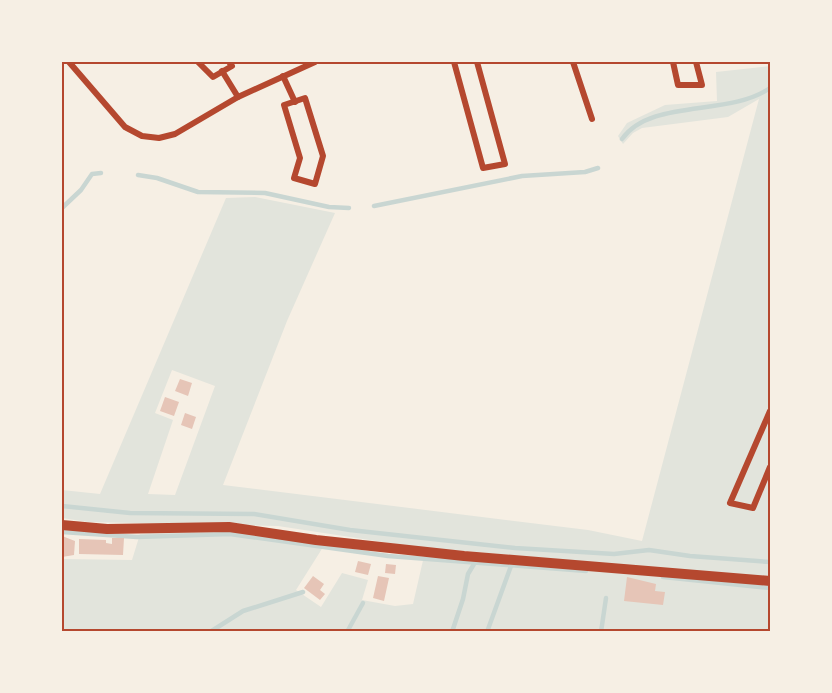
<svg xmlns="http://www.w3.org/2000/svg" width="832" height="693" viewBox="0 0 832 693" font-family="'IBM Plex Serif',serif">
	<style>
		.green { fill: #e2e4dc; fill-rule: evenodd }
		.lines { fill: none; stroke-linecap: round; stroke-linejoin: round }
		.stream { stroke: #c9d6d2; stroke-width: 4.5 }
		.building { fill: #e6c5b7 }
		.minor { stroke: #b5482f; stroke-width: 6 }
		.tertiary { stroke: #b5482f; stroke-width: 10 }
		.neatline { fill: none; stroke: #b5482f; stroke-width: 2 }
	</style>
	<rect width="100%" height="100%" fill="#f6efe4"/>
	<!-- green -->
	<g class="green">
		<path d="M770,66V578L409,546L278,526L88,522L62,518V490L100,494L226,198L255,197L335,213L287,321L223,485L588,530L642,541L759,99L728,117L642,128L633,133L623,144L618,136L627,123L665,105L717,101L716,72ZM172,370L215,386L175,495L148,494L173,420L155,413Z"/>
		<polygon points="179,530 232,531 325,544 296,590 321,607 342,573 368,580 362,600 395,606 413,604 424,556 770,583 770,631 62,631 62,559 132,560 140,534"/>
	</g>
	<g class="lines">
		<!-- stream -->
		<g class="stream">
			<path d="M622,139C651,98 729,117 770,88"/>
			<polyline points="138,175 157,178 198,192 265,193 329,207 349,208"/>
			<polyline points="374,206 522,176 585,172 598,168"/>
			<polyline points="62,208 81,190 92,174 101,173"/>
			<polyline points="62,506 130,513 254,514 350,530 515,548 614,554 649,550 690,556 770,562"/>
			<polyline points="62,532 137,537 230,534 388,556 586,571"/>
			<polyline points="663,577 770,588"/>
			<polyline points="210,632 243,611 303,592"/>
			<polyline points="347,632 363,603"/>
			<polyline points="452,632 463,599 468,574 474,564"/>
			<polyline points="487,632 511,566"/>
			<polyline points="601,632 606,598"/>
		</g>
	</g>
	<!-- building -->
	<g class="building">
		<polygon points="180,379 192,383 188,396 175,391"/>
		<polygon points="165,397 179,402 174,416 160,411"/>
		<polygon points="185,413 196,417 192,429 181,425"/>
		<polygon points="62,536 75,541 74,555 62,557"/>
		<polygon points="112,538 124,538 123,555 79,554 79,539 106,540 106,543 112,544"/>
		<polygon points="358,561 371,564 368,575 355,572"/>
		<polygon points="386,564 396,565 395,574 385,573"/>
		<polygon points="313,576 324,584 320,590 325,594 320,600 304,588"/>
		<polygon points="378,576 389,578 384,601 373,598"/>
		<polygon points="627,577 656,584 655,591 665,592 663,605 624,601"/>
	</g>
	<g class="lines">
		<!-- minor -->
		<g class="minor">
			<polyline points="69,62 125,127 142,136 159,138 175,134 238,97 315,62"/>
			<polyline points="198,62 213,77 232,66 229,62"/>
			<polyline points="454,62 483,168 505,164 477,62"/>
			<polyline points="573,62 592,119"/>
			<polyline points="673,62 678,85 702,85 696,62"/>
			<polyline points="222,71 238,97"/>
			<polyline points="283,76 295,102"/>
			<polygon points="305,98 323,156 315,184 294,178 300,158 284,105"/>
			<polyline points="770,411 730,503 753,508 770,467"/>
		</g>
		<!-- tertiary -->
		<polyline class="tertiary" points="62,525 107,529 229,527 316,540 464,556 770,581"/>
	</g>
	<!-- border -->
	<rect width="832" height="693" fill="none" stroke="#f6efe4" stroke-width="126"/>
	<rect x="63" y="63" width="706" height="567" class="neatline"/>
</svg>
